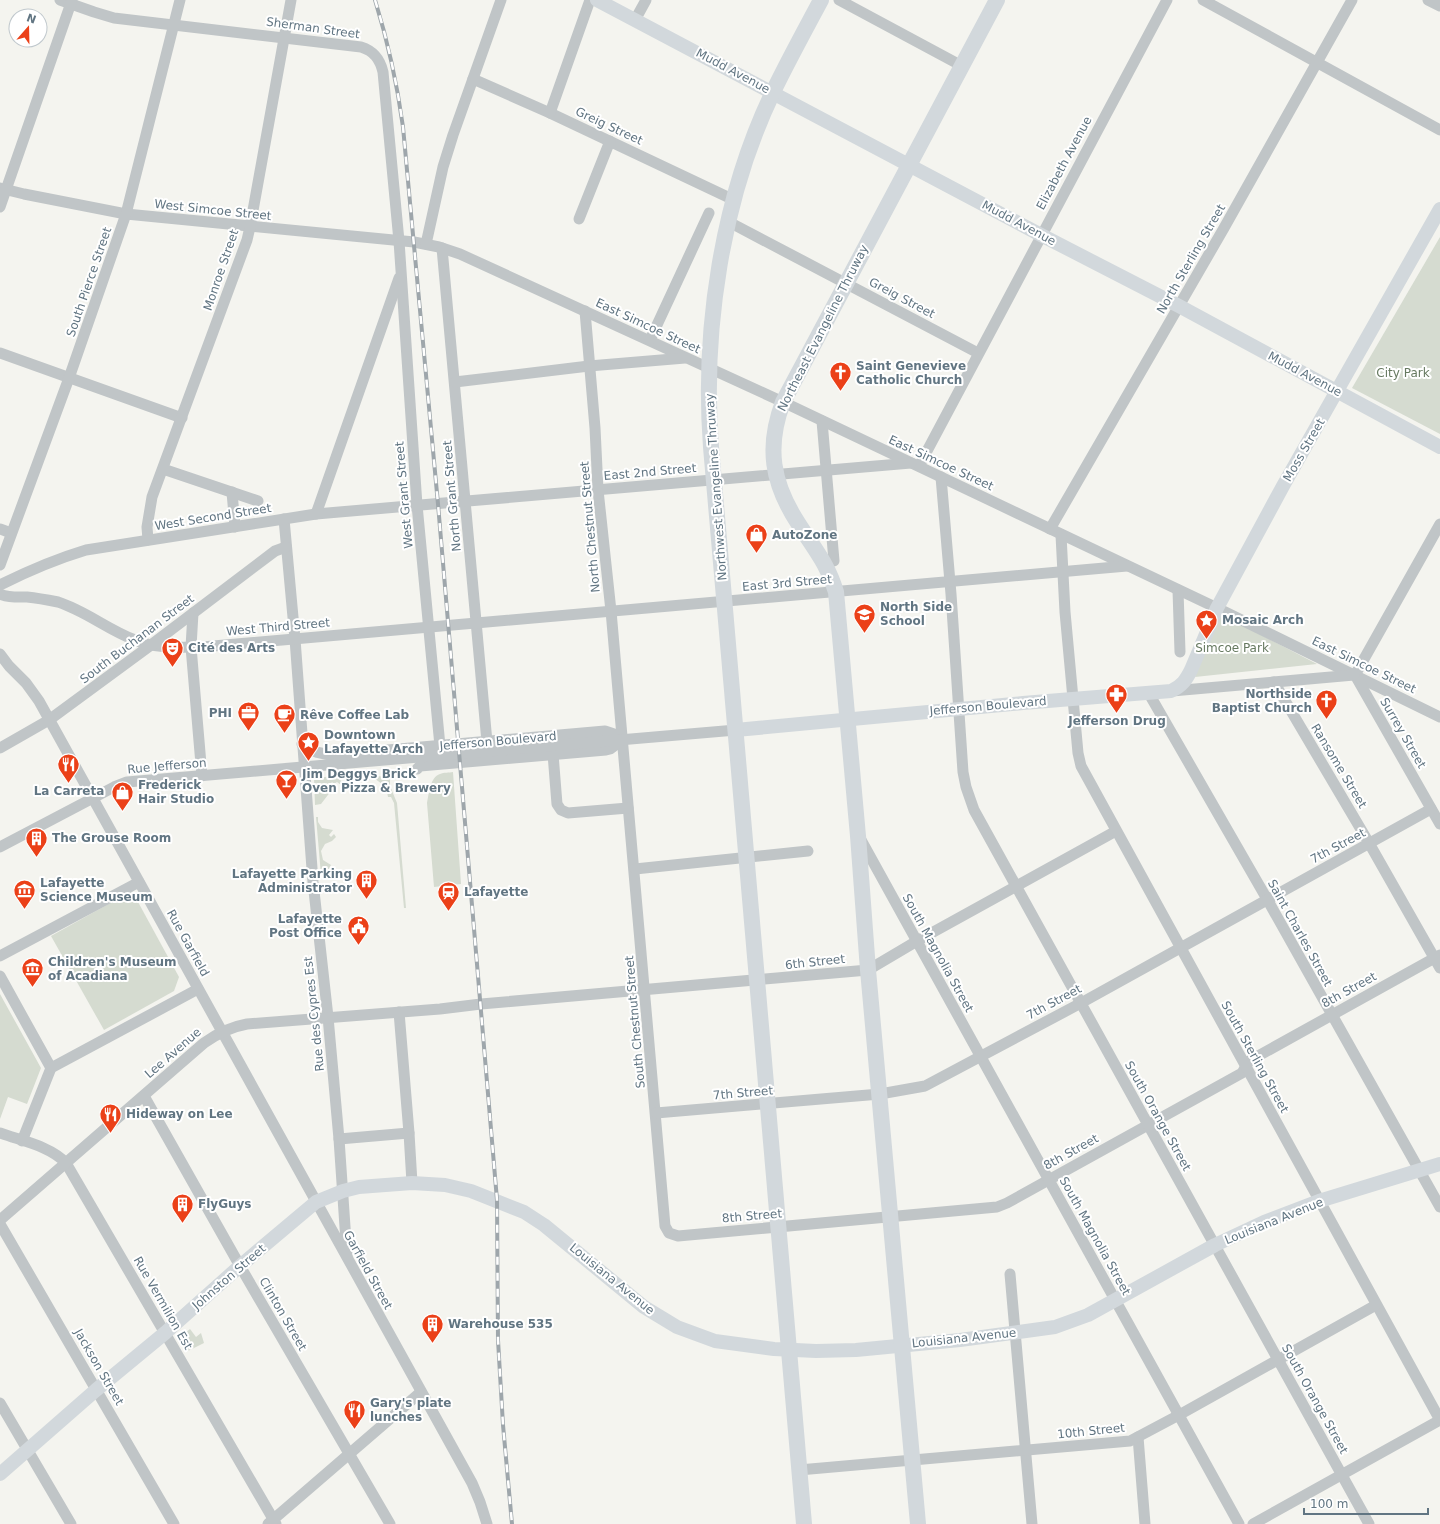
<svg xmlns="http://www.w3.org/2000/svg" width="1440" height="1524" viewBox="0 0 1440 1524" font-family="'DejaVu Sans',sans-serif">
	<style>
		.green { fill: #d5dbd0 }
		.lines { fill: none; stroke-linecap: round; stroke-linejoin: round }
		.minor { stroke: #c0c5c7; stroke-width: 11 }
		.major { stroke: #d2d8dc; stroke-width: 14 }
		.highway { stroke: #d2d8dc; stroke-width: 16 }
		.rail-casing { stroke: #9ea6ab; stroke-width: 4 }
		.rail { stroke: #fff; stroke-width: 2.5; stroke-dasharray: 8; stroke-linecap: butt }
		.labels { text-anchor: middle; stroke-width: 4; stroke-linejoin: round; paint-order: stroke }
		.street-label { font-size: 12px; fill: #617582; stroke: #fff }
		.poi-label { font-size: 12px; font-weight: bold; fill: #617582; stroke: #fff; text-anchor: start }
		.park-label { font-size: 12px; fill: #667960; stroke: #fff }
	</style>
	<rect width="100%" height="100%" fill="#f4f4ef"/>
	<!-- green -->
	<g class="green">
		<polygon points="1440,237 1440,434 1352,388"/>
		<polygon points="1219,613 1317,664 1195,677"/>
		<polygon points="369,772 378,776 390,778 390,786 397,803 406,908 404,908 394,803 391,797 388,797 386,787 374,778 372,780 370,779 367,781 365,779 363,782 360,780 358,782 355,780 353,782 351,780 348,783 352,787 348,788 348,782 345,779 345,774"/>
		<path d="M453,772L461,884L434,887L427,803C429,794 430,777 440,774C444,772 449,773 453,772Z"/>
		<polygon points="335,776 345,784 345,788 337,782 334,784 332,782 330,785 326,783 324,786 331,791 321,804 315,805 314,778"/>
		<polygon points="316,817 318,817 318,822 322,828 333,830 329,835 331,837 334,834 336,837 332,841 325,844 321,851 323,860 331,865 328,870 330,872 325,877 321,875"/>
		<polygon points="132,891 179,977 174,991 104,1030 51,936"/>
		<polygon points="0,994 41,1068 27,1104 8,1097 0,1119"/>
		<polygon points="190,1329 196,1337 201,1333 204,1343 186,1352 179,1338"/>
	</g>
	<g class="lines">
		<!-- minor -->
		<g class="minor">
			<path d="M60,0L94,12L114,18L361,47C374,51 380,59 383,72L399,241L417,505L440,746"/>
			<polyline points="839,0 962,66"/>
			<polyline points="1203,0 1440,130"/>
			<polyline points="1428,0 1440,6"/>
			<polyline points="635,20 646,0"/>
			<polyline points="473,79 550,113 734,200"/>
			<polyline points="550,113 590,0"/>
			<polyline points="0,188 24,194 126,214 414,242 439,247 460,254 783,402 1217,608 1440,717"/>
			<polyline points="0,207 72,0"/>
			<polyline points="579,219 610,141"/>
			<polyline points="729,222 978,353"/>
			<polyline points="426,244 443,167 453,135 501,0"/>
			<polyline points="442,248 487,742"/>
			<polyline points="585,311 595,428 598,490 611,611 665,1226 669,1233 678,1236 997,1207 1007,1203 1242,1073 1249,1061 1440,955"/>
			<polyline points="650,340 709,213"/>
			<polyline points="0,353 182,418"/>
			<polyline points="455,382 589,366 685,358"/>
			<polyline points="822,421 834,561"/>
			<polyline points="919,466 1167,0"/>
			<polyline points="163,469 258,501"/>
			<polyline points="941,477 951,594 963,772 966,787 974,810 1369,1524"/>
			<polyline points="232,492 235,527"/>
			<polyline points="316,514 399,278"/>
			<polyline points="284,519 295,639 313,882 328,1017 339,1139 347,1256"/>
			<polyline points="0,529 11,533"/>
			<polyline points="1050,529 1224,228 1352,0"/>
			<polyline points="1061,535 1065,612 1078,753 1081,766 1440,1420"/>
			<polyline points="148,540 147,527 152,497 247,240 250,227 291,0"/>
			<polyline points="0,565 69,378 126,214 180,0"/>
			<path d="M0,585C28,571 56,559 86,550L316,514L911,463"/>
			<polyline points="1178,590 1180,652"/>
			<path d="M0,594C9,598 18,597 27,597C37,598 48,600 58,602C86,611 108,630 135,640C155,649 180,647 202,647L1127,566"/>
			<polyline points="193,613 191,647 202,776"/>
			<polyline points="0,654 9,666 26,683 39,701 472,1483 480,1502 487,1524"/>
			<polyline points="1355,675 1440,524"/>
			<polyline points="1355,675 1440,824"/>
			<polyline points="1274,682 1369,843 1440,968"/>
			<polyline points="1172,691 1354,675"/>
			<polyline points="1148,692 1267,899 1440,1207"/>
			<polyline points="302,744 316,752 330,755 605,731 614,734 622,740"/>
			<polyline points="0,748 49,720 151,645 275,551 286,547"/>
			<polyline points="553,754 557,804 561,810 568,813 628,808"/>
			<polyline points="417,769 420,766 606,750 610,749 622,740"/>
			<polyline points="861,840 1239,1524"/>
			<polyline points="0,847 114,787 127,782 736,730"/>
			<polyline points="635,869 808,851"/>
			<polyline points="0,956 139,882"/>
			<polyline points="0,976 51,1068"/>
			<polyline points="399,1012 409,1133 412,1183"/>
			<polyline points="144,1096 240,1266 390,1524"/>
			<polyline points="656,1113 880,1094 925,1086 1081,1003 1431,809"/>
			<path d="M0,1133C22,1141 50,1146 66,1163L276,1524"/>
			<polyline points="339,1139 409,1133"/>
			<polyline points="22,1141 51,1068 198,989"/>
			<path d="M0,1220L204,1043C218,1033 230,1027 247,1024L440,1009L481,1004L868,970L917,941L1116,831"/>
			<polyline points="0,1224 174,1524"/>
			<polyline points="1010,1274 1032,1524"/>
			<polyline points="0,1403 71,1524"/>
			<polyline points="1138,1437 1145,1524"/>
			<polyline points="799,1470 1130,1441 1179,1415 1376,1305"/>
			<polyline points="268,1524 421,1392"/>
			<polyline points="1253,1524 1440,1420"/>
		</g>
		<!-- major -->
		<g class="major">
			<polyline points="597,0 1041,235 1179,306 1440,447"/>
			<path d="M736,730L1023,703L1171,691C1182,686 1186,680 1191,670L1217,608L1283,486L1440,209"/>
			<polyline points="0,1474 96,1390 165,1333 240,1266 316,1202 343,1191 359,1187 412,1183 445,1185 471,1191 524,1212 544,1225 644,1307 677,1327 715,1341 774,1349 816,1351 856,1350 960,1340 1055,1327 1088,1315 1215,1245 1264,1222 1319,1201 1440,1164"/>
		</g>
		<!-- highway -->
		<g class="highway">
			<path d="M804,1524L711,447C702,330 722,198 773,92C788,61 805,30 821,0"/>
			<path d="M918,1524L868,970L858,836L836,592C828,564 813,547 798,523C772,483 766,447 783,402L997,0"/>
		</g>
		<defs>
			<path id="rail" d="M375,0C388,42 397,83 403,127L438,504L497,1200L498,1340L503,1425L512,1524"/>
		</defs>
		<!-- rail casing -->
		<use href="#rail" class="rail-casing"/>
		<!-- rail -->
		<use href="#rail" class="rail"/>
	</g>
	<!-- icons -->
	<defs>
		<symbol id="church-pin" viewBox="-11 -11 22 30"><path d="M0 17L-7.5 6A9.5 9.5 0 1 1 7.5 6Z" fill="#eb4018" stroke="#fff"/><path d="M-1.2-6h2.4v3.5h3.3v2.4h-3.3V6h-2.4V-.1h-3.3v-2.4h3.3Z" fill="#fff"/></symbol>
		<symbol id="shop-pin" viewBox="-11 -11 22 30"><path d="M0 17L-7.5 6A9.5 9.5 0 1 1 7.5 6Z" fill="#eb4018" stroke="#fff"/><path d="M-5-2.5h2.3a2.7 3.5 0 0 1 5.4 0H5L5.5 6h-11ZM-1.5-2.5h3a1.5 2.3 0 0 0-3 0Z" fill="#fff"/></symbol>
		<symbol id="school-pin" viewBox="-11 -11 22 30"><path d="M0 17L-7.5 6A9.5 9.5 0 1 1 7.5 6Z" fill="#eb4018" stroke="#fff"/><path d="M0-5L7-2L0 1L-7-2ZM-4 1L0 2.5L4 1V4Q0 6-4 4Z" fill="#fff"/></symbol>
		<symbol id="sight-pin" viewBox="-11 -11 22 30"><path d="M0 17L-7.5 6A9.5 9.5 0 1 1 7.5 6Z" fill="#eb4018" stroke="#fff"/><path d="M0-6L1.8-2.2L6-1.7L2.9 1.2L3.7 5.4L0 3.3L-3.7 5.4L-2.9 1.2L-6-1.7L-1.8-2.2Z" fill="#fff"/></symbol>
		<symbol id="theatre-pin" viewBox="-11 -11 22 30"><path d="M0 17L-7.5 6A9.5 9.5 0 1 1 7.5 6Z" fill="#eb4018" stroke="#fff"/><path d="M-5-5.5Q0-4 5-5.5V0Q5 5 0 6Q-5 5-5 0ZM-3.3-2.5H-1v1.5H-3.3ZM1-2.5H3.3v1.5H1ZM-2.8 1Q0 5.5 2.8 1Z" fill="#fff"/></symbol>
		<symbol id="pharmacy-pin" viewBox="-11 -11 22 30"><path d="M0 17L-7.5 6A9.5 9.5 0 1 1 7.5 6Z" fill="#eb4018" stroke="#fff"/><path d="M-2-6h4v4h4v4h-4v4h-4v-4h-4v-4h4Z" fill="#fff"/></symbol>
		<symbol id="office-pin" viewBox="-11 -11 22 30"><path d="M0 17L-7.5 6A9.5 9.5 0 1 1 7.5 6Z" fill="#eb4018" stroke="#fff"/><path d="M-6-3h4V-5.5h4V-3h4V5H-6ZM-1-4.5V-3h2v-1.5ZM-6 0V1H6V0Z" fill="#fff"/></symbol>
		<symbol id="cafe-pin" viewBox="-11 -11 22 30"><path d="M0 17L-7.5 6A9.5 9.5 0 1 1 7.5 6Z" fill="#eb4018" stroke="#fff"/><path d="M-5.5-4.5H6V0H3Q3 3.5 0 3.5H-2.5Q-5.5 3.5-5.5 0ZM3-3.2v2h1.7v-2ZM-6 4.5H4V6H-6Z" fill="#fff"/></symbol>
		<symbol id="restaurant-pin" viewBox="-11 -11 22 30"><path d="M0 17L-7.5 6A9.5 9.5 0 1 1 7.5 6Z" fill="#eb4018" stroke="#fff"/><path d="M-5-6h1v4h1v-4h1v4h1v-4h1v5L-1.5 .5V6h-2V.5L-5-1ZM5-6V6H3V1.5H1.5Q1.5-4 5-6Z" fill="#fff"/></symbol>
		<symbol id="bar-pin" viewBox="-11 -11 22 30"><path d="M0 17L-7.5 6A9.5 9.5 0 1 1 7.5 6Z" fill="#eb4018" stroke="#fff"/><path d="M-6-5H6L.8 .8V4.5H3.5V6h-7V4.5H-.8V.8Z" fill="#fff"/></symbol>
		<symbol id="building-pin" viewBox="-11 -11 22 30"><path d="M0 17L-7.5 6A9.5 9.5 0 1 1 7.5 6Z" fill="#eb4018" stroke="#fff"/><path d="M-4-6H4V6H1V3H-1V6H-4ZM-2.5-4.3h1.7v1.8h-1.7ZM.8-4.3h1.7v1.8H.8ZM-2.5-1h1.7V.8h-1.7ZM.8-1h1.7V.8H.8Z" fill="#fff"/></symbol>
		<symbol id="museum-pin" viewBox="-11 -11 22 30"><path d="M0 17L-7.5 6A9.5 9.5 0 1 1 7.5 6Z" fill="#eb4018" stroke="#fff"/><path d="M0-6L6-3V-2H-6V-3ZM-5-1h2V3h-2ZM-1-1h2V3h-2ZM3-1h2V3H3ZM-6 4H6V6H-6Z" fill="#fff"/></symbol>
		<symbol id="station-pin" viewBox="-11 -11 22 30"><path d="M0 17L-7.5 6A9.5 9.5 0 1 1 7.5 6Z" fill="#eb4018" stroke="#fff"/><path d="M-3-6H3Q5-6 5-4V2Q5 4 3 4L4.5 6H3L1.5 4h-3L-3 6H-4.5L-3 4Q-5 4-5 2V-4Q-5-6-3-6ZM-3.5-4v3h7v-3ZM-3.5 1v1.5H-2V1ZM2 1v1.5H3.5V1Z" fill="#fff"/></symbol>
		<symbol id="civic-pin" viewBox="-11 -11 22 30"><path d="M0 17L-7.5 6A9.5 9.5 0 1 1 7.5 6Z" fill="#eb4018" stroke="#fff"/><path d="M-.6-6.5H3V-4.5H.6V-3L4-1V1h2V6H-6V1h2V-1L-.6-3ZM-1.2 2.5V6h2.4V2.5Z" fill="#fff"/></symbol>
	</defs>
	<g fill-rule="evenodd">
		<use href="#church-pin" x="828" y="360" width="25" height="34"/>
		<use href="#shop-pin" x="744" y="522" width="25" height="34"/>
		<use href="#school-pin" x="852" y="602" width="25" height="34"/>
		<use href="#sight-pin" x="1194" y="608" width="25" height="34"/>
		<use href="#theatre-pin" x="160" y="636" width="25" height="34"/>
		<use href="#pharmacy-pin" x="1104" y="682" width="25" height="34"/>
		<use href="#church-pin" x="1314" y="688" width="25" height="34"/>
		<use href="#office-pin" x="236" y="700" width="25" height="34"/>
		<use href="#cafe-pin" x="272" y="702" width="25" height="34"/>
		<use href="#sight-pin" x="296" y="730" width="25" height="34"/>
		<use href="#restaurant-pin" x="56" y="752" width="25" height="34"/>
		<use href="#bar-pin" x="274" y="768" width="25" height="34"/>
		<use href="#shop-pin" x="110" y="780" width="25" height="34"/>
		<use href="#building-pin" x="24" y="826" width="25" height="34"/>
		<use href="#building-pin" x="354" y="868" width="25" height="34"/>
		<use href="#museum-pin" x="12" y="878" width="25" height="34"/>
		<use href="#station-pin" x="436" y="880" width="25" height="34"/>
		<use href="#civic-pin" x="346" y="914" width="25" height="34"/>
		<use href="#museum-pin" x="20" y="956" width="25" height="34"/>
		<use href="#restaurant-pin" x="98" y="1102" width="25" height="34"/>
		<use href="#building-pin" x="170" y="1192" width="25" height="34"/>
		<use href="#building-pin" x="420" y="1312" width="25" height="34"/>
		<use href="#restaurant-pin" x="342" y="1398" width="25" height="34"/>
	</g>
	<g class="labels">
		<!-- street labels -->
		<g class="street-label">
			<text transform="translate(313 28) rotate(8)" y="4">Sherman Street</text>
			<text transform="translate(733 71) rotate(28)" y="4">Mudd Avenue</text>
			<text transform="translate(609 126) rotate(25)" y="4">Greig Street</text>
			<text transform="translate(1064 163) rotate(-62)" y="4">Elizabeth Avenue</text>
			<text transform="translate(213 210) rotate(6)" y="4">West Simcoe Street</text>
			<text transform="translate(1019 223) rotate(28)" y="4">Mudd Avenue</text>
			<text transform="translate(1191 259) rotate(-60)" y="4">North Sterling Street</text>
			<text transform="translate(221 270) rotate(-71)" y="4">Monroe Street</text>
			<text transform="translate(89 282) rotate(-71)" y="4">South Pierce Street</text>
			<text transform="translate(902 298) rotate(28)" y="4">Greig Street</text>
			<text transform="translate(648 326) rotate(25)" y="4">East Simcoe Street</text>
			<text transform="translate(823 328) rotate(-63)" y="4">Northeast Evangeline Thruway</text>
			<text transform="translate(1305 374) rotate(28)" y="4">Mudd Avenue</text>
			<text transform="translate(1304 450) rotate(-60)" y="4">Moss Street</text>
			<text transform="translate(941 463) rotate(25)" y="4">East Simcoe Street</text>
			<text transform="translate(650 472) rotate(-5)" y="4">East 2nd Street</text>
			<text transform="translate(716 487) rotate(-94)" y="4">Northwest Evangeline Thruway</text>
			<text transform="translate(404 495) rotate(-95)" y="4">West Grant Street</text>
			<text transform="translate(452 496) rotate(-95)" y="4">North Grant Street</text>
			<text transform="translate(213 517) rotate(-9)" y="4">West Second Street</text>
			<text transform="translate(590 527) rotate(-95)" y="4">North Chestnut Street</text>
			<text transform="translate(787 583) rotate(-5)" y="4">East 3rd Street</text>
			<text transform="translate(278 627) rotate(-5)" y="4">West Third Street</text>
			<text transform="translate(137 639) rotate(-37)" y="4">South Buchanan Street</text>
			<text transform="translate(1364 665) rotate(26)" y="4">East Simcoe Street</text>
			<text transform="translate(988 706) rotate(-5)" y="4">Jefferson Boulevard</text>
			<text transform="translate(1403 733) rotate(60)" y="4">Surrey Street</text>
			<text transform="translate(498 741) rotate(-5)" y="4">Jefferson Boulevard</text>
			<text transform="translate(167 766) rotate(-5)" y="4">Rue Jefferson</text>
			<text transform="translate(1339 766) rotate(59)" y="4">Ransome Street</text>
			<text transform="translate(1338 846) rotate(-28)" y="4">7th Street</text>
			<text transform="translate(1300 933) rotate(61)" y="4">Saint Charles Street</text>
			<text transform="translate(188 943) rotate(61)" y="4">Rue Garfield</text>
			<text transform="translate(938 953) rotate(61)" y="4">South Magnolia Street</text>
			<text transform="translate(815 962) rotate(-6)" y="4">6th Street</text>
			<text transform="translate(1349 990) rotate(-29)" y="4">8th Street</text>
			<text transform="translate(1054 1002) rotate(-28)" y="4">7th Street</text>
			<text transform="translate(314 1014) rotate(-96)" y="4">Rue des Cypres Est</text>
			<text transform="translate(635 1022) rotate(-95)" y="4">South Chestnut Street</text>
			<text transform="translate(173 1053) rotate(-41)" y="4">Lee Avenue</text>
			<text transform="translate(1255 1057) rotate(61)" y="4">South Sterling Street</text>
			<text transform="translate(743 1093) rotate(-5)" y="4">7th Street</text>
			<text transform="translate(1158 1116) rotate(61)" y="4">South Orange Street</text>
			<text transform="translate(1071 1152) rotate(-29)" y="4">8th Street</text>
			<text transform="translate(752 1216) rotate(-5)" y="4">8th Street</text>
			<text transform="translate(1274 1221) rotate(-22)" y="4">Louisiana Avenue</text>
			<text transform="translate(1095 1236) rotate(61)" y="4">South Magnolia Street</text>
			<text transform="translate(368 1270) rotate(61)" y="4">Garfield Street</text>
			<text transform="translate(229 1277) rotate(-41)" y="4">Johnston Street</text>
			<text transform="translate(612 1279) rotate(39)" y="4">Louisiana Avenue</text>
			<text transform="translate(163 1303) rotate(60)" y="4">Rue Vermilion Est</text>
			<text transform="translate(283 1314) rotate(60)" y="4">Clinton Street</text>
			<text transform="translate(964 1338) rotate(-6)" y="4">Louisiana Avenue</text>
			<text transform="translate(99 1367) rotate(60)" y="4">Jackson Street</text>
			<text transform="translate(1315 1399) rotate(61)" y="4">South Orange Street</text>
			<text transform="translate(1091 1431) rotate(-6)" y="4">10th Street</text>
		</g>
		<!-- poi labels -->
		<g class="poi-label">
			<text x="856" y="370">Saint Genevieve<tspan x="856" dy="14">Catholic Church</tspan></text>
			<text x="772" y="539">AutoZone</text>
			<text x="880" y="611">North Side<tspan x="880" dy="14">School</tspan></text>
			<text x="1222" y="624">Mosaic Arch</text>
			<text x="188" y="652">Cité des Arts</text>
			<text x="1312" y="698" text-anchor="end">Northside<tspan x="1312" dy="14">Baptist Church</tspan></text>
			<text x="232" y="717" text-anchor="end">PHI</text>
			<text x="300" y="719">Rêve Coffee Lab</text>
			<text x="1117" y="725" text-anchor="middle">Jefferson Drug</text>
			<text x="324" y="739">Downtown<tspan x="324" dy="14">Lafayette Arch</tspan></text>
			<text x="302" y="778">Jim Deggys Brick<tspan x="302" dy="14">Oven Pizza &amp; Brewery</tspan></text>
			<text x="138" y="789">Frederick<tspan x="138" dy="14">Hair Studio</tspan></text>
			<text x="69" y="795" text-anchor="middle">La Carreta</text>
			<text x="52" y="842">The Grouse Room</text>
			<text x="352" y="878" text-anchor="end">Lafayette Parking<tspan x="352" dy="14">Administrator</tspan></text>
			<text x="40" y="887">Lafayette<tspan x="40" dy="14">Science Museum</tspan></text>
			<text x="464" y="896">Lafayette</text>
			<text x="342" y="923" text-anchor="end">Lafayette<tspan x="342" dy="14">Post Office</tspan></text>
			<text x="48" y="966">Children's Museum<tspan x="48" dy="14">of Acadiana</tspan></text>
			<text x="126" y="1118">Hideway on Lee</text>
			<text x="198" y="1208">FlyGuys</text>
			<text x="448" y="1328">Warehouse 535</text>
			<text x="370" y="1407">Gary's plate<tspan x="370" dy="14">lunches</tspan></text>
		</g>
		<!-- park labels -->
		<g class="park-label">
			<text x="1403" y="377">City Park</text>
			<text x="1232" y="652">Simcoe Park</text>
		</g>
	</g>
	<!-- north arrow -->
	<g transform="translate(28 28) rotate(20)"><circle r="19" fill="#ffffff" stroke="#c0c8cd"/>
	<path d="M0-3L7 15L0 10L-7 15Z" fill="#eb4018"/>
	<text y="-6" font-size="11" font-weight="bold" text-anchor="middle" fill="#617582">N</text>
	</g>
	<!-- scale -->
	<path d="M1304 1508v6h124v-6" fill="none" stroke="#617582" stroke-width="2"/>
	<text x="1310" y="1508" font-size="12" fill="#617582" stroke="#ffffff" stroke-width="3" paint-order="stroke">100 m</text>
</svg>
